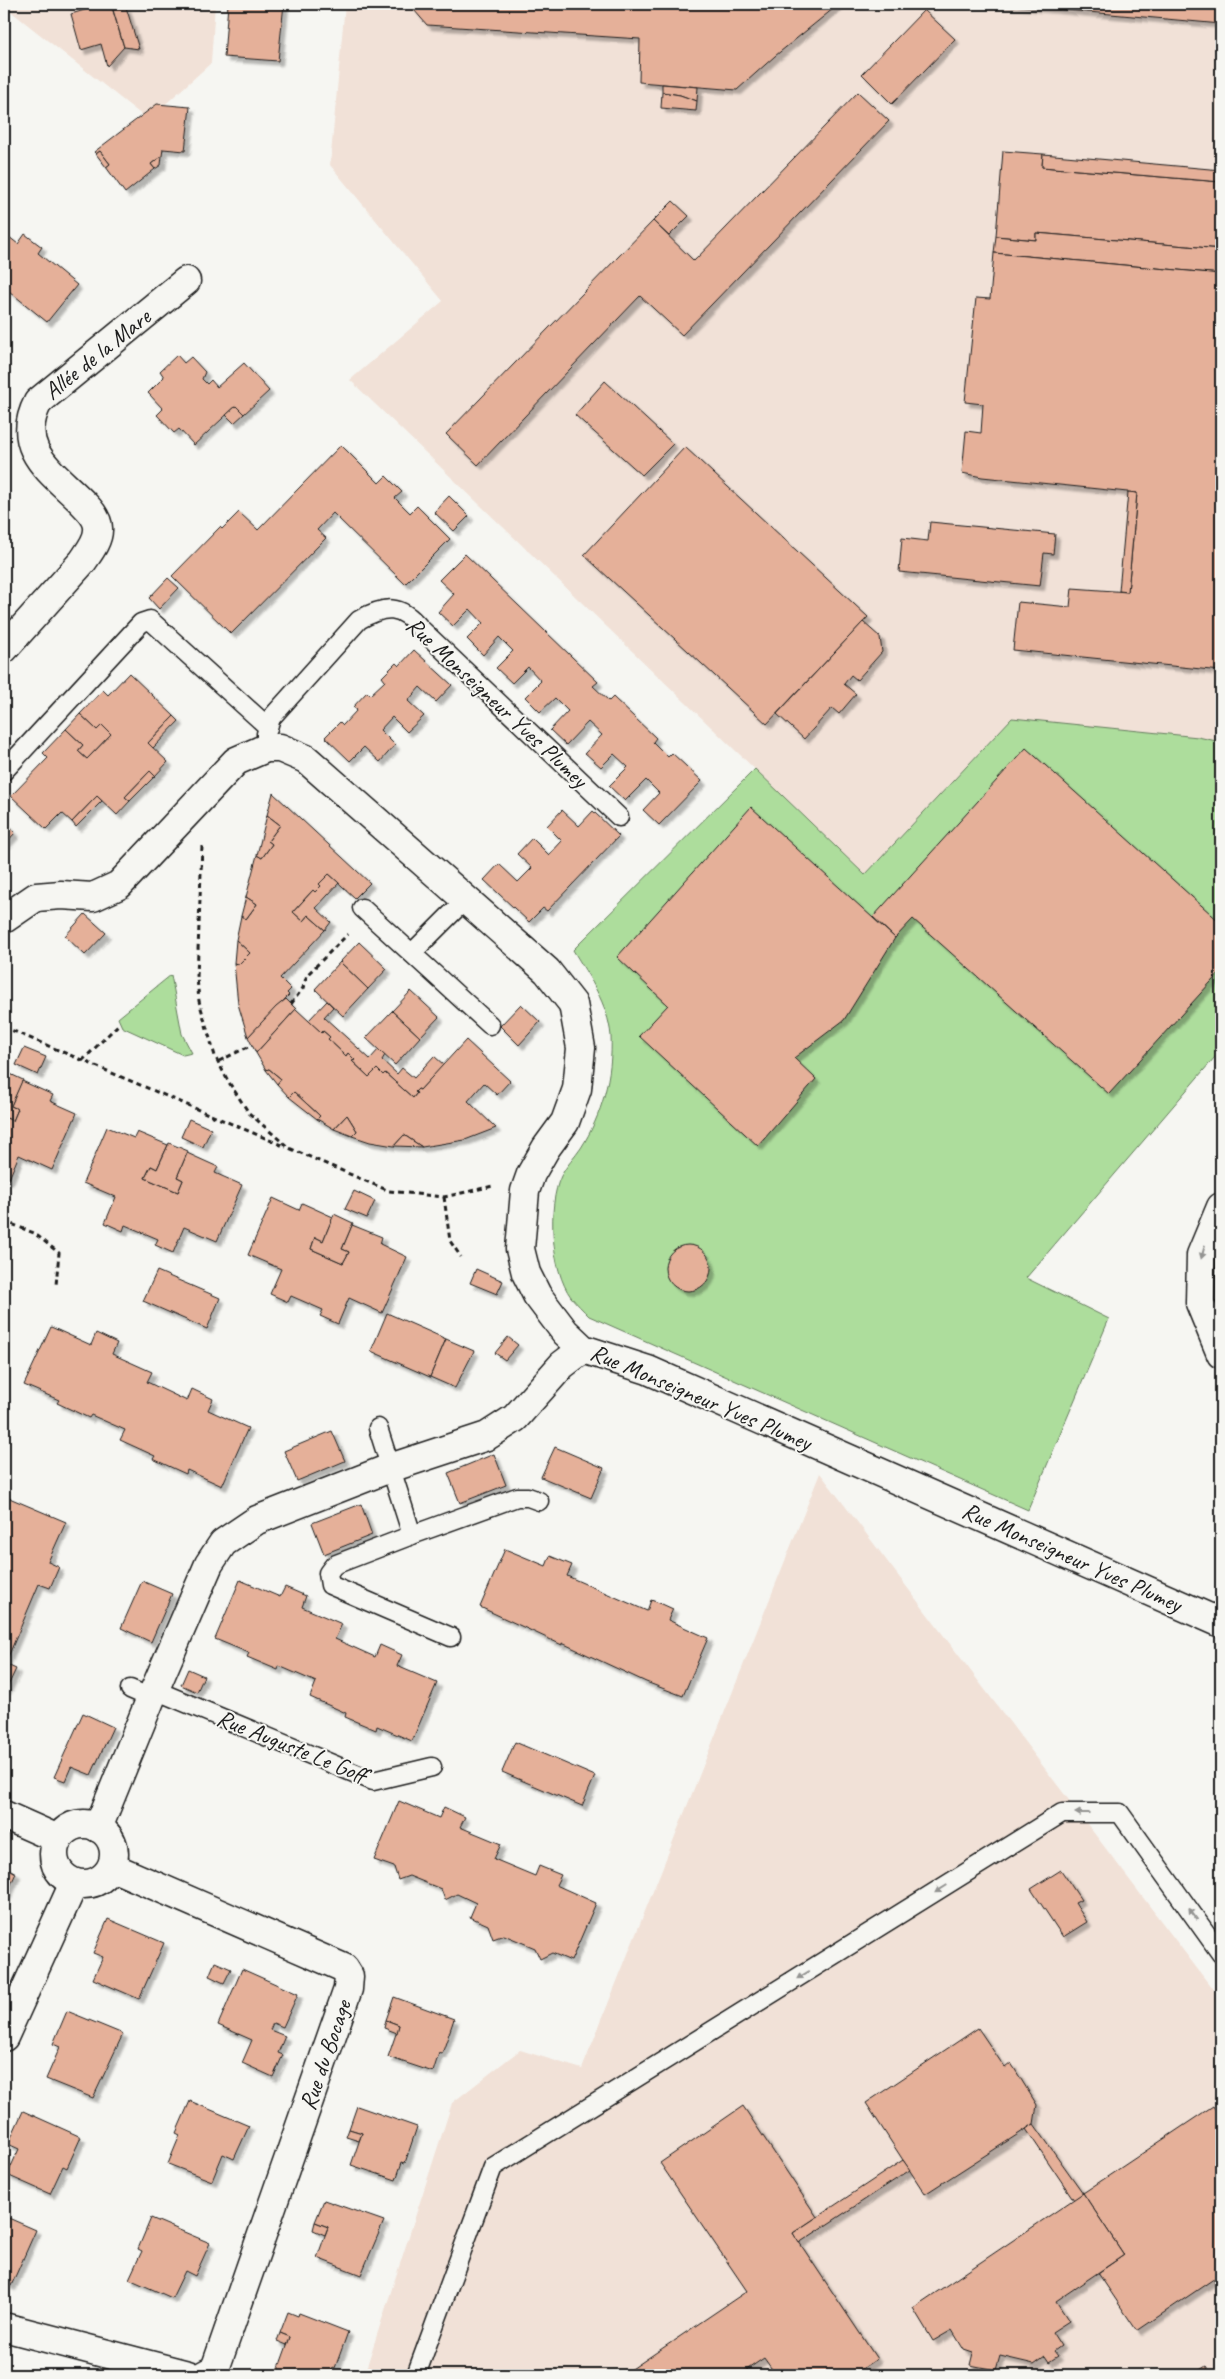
<svg xmlns="http://www.w3.org/2000/svg" width="1225" height="2379" viewBox="0 0 1225 2379" font-family="Caveat,sans-serif">
	<style>
		.built { fill: #f1e1d7 }
		.green { fill: #addd9c; stroke: #647c5c }
		.building { fill: #e5b099; stroke: #1c1c1c; filter: url(#shadow) }
		.lines { fill: none; stroke-linecap: round; stroke-linejoin: round }
		.lane-casing { stroke: #1c1c1c; stroke-width: 21 }
		.street-casing { stroke: #1c1c1c; stroke-width: 31 }
		.path { stroke: #1c1c1c; stroke-width: 3; stroke-dasharray: 5 4; stroke-linecap: butt }
		.lane { stroke: #f6f6f2; stroke-width: 18 }
		.street { stroke: #f6f6f2; stroke-width: 28 }
		.oneway { fill: #949492 }
		.labels { text-anchor: middle; stroke-width: 4; stroke-linejoin: round; paint-order: stroke }
		.street-label { font-size: 24px; fill: #1c1c1c; stroke: #f6f6f2 }
	</style>
	<defs>
		<filter id="shadow"><feDropShadow dx="4.5" dy="4.5" stdDeviation="1" flood-color="#0004"/></filter>
	</defs>
	<rect width="100%" height="100%" fill="#f6f6f2"/>
	<filter id="ink" filterUnits="userSpaceOnUse"><feTurbulence type="fractalNoise" baseFrequency=".02" numOctaves="2"/><feDisplacementMap in="SourceGraphic" scale="10" xChannelSelector="R" yChannelSelector="G"/><feConvolveMatrix kernelMatrix="1 2 1 2 8 2 1 2 1" color-interpolation-filters="sRGB"/></filter>
	<g filter="url(#ink)">
		<!-- built -->
		<g class="built">
			<polygon points="4,4 215,4 211,63 148,120 4,6"/>
			<polygon points="345,4 1221,4 1221,742 1198,737 1012,718 865,875 350,380 443,301 330,165"/>
			<polygon points="820,1473 1221,2000 1221,2375 364,2375 452,2103 520,2050 582,2069"/>
		</g>
		<!-- green -->
		<g class="green">
			<path d="M1012,718L1198,737L1221,742V1050L1026,1278L1109,1319L1028,1510L589,1316C583,1310 576,1303 571,1297C551,1270 547,1205 561,1176C566,1166 575,1157 581,1148C602,1115 613,1075 611,1036C608,1004 589,977 573,950L755,769L865,875Z"/>
			<polygon points="171,975 182,1034 192,1053 183,1055 122,1027 118,1018"/>
		</g>
		<!-- building -->
		<g class="building">
			<polygon points="105,4 111,4 124,47 107,66 101,44 81,50 71,14"/>
			<polygon points="228,4 284,4 278,61 224,57"/>
			<polygon points="414,4 839,4 775,56 737,90 639,82 640,39 427,25 414,10"/>
			<polygon points="1000,4 1221,4 1221,24"/>
			<polygon points="126,7 139,49 124,47 113,10"/>
			<polygon points="924,10 955,39 892,104 862,74"/>
			<polygon points="662,84 698,87 697,101 680,95 662,92"/>
			<polygon points="662,92 680,95 697,101 696,111 661,108"/>
			<polygon points="858,92 889,121 682,335 640,296 478,465 446,434 653,221 694,261"/>
			<polygon points="157,104 190,107 185,151 163,149 162,156 151,164 155,169 125,193 106,167 110,164 100,151 96,154 94,152"/>
			<polygon points="100,151 110,164 106,167 96,154"/>
			<polygon points="1003,151 1043,154 1042,167 1221,182 1221,249 1036,233 1036,240 996,236"/>
			<polygon points="1043,154 1221,170 1221,182 1042,167"/>
			<polygon points="162,156 161,165 155,169 151,164"/>
			<polygon points="673,201 689,216 669,236 653,221"/>
			<polygon points="4,233 18,244 25,234 42,247 38,253 77,285 47,322 4,287"/>
			<polygon points="1036,233 1221,249 1221,274 994,253 996,236 1036,240"/>
			<polygon points="994,253 1221,274 1221,671 1013,650 1018,602 1070,607 1072,588 1128,592 1137,493 982,477 962,473 966,431 981,433 983,404 965,402 976,298 990,299"/>
			<polygon points="177,355 184,363 191,357 205,372 202,379 207,384 211,380 217,387 244,363 269,391 244,414 236,406 194,445 179,429 174,433 157,415 163,409 148,393 164,377 160,371"/>
			<polygon points="605,381 673,444 642,475 575,415"/>
			<polygon points="236,406 244,414 234,423 226,415"/>
			<polygon points="341,445 379,483 386,476 402,492 395,498 410,513 417,506 450,539 405,584 333,513 317,530 326,538 231,634 172,576 220,527 222,529 239,512 258,530"/>
			<polygon points="685,447 868,617 767,724 584,555"/>
			<polygon points="1128,492 1137,493 1128,592 1119,591"/>
			<polygon points="449,496 469,516 454,531 434,512"/>
			<polygon points="930,522 1055,534 1053,554 1044,553 1040,586 899,572 902,538 928,541"/>
			<polygon points="465,554 598,682 593,686 609,701 613,697 656,738 653,742 668,757 672,753 702,781 659,825 643,810 659,793 646,780 625,801 609,786 628,767 614,754 601,767 585,753 602,735 588,722 566,745 550,730 568,711 555,698 540,712 525,697 541,681 528,667 512,683 496,668 513,651 499,637 483,655 467,639 483,623 470,609 453,626 438,612 454,594 439,580"/>
			<polygon points="168,578 179,588 159,609 149,598"/>
			<polygon points="863,622 880,637 882,652 857,680 851,675 844,684 856,694 839,714 832,708 804,739 777,714"/>
			<polygon points="414,650 452,685 436,702 420,687 408,701 424,716 407,732 392,717 380,730 395,745 380,762 364,747 350,761 325,737 340,722 343,725 357,710 353,707 367,692 370,695 385,681 382,677 396,663 399,666"/>
			<polygon points="129,673 174,716 148,743 168,762 155,776 150,771 125,797 130,801 117,815 97,796 72,822 62,813 46,829 11,796 48,758 43,753 66,729 83,745 78,751 87,759 111,734 102,725 97,730 80,714 103,690 108,695"/>
			<polygon points="80,714 97,730 102,725 111,734 87,759 78,751 83,745 66,729"/>
			<polygon points="174,716 179,721 153,748 148,743"/>
			<polygon points="1026,748 1221,923 1221,971 1109,1094 913,919 895,938 873,917"/>
			<polygon points="150,771 155,776 130,801 125,797"/>
			<polygon points="273,793 370,883 355,898 329,874 319,884 321,886 315,892 313,890 293,912 303,921 308,915 325,930 280,978 291,989 287,993 289,995 248,1037 238,1004 234,963 239,964 250,953 236,940 241,916 246,919 257,904 246,897 257,855 262,858 272,844 268,841 280,825 267,815"/>
			<polygon points="97,796 102,801 76,827 72,822"/>
			<polygon points="751,807 895,938 844,1020 794,1058 816,1079 758,1146 639,1036 668,1005 617,957"/>
			<polygon points="562,810 579,826 593,811 619,836 547,911 543,908 529,922 484,880 499,864 518,882 532,868 517,854 532,838 549,855 562,841 547,826"/>
			<polygon points="267,815 280,825 268,841 272,844 262,858 257,855"/>
			<polygon points="4,821 15,833 4,845"/>
			<polygon points="329,874 339,883 316,908 331,922 325,930 308,915 303,921 293,912 313,890 315,892 321,886 319,884"/>
			<polygon points="246,897 257,904 246,919 241,916"/>
			<polygon points="85,914 106,933 85,955 65,936"/>
			<polygon points="236,940 250,953 239,964 234,963"/>
			<polygon points="359,942 387,969 368,989 340,962"/>
			<polygon points="340,962 368,989 343,1016 315,989"/>
			<polygon points="411,991 439,1017 420,1037 392,1011"/>
			<polygon points="286,999 296,1009 256,1053 248,1037 276,1007"/>
			<polygon points="327,1001 333,1007 324,1017 370,1059 379,1049 385,1055 382,1060 397,1074 402,1068 414,1078 434,1056 444,1065 420,1090 418,1089 415,1092 417,1093 413,1098 385,1073 383,1075 377,1069 369,1077 352,1061 355,1060 348,1053 346,1056 328,1039 330,1037 323,1031 322,1033 308,1021"/>
			<polygon points="521,1004 540,1022 519,1045 500,1026"/>
			<polygon points="296,1009 322,1033 323,1031 330,1037 328,1039 346,1056 348,1053 355,1060 352,1061 369,1077 377,1069 383,1075 385,1073 413,1098 417,1093 415,1092 418,1089 420,1090 466,1040 510,1081 497,1095 484,1083 468,1101 496,1128 465,1140 422,1147 404,1135 394,1146 370,1142 352,1136 357,1131 347,1115 334,1129 317,1119 320,1116 294,1092 289,1097 277,1084 281,1079 269,1069 266,1070 256,1053"/>
			<polygon points="392,1011 420,1037 395,1065 366,1038"/>
			<polygon points="24,1048 46,1057 38,1075 16,1065"/>
			<polygon points="269,1069 281,1079 277,1084 266,1070"/>
			<polygon points="4,1071 23,1080 11,1106 18,1109 13,1121 4,1117"/>
			<polygon points="22,1081 53,1095 50,1101 77,1113 52,1170 19,1155 8,1181 4,1179 4,1117 13,1121 18,1109 11,1106"/>
			<polygon points="294,1092 320,1116 317,1119 289,1097"/>
			<polygon points="347,1115 357,1131 352,1136 334,1129"/>
			<polygon points="189,1119 211,1129 203,1147 181,1137"/>
			<polygon points="107,1127 134,1138 137,1132 168,1145 157,1169 151,1166 145,1178 178,1192 183,1180 177,1177 187,1153 218,1167 215,1173 242,1185 217,1241 184,1227 173,1253 155,1245 158,1239 125,1225 123,1231 105,1223 116,1197 83,1183"/>
			<polygon points="404,1135 422,1147 394,1146"/>
			<polygon points="169,1143 188,1151 177,1177 183,1180 178,1192 145,1178 151,1166 157,1169"/>
			<polygon points="354,1191 375,1201 367,1218 345,1209"/>
			<polygon points="273,1198 299,1210 302,1203 333,1217 323,1241 315,1237 311,1249 343,1263 349,1252 342,1249 352,1225 382,1237 380,1244 407,1257 382,1313 349,1298 338,1324 320,1316 323,1310 291,1296 288,1302 270,1294 281,1269 248,1255"/>
			<polygon points="334,1214 353,1223 342,1249 349,1252 343,1263 311,1249 315,1237 323,1241"/>
			<circle cx="688" cy="1268" r="23"/>
			<polygon points="476,1269 503,1281 497,1294 470,1283"/>
			<polygon points="157,1271 220,1298 207,1329 143,1301"/>
			<polygon points="387,1313 446,1339 430,1377 371,1351"/>
			<polygon points="51,1327 91,1345 96,1333 117,1343 112,1354 152,1372 147,1382 187,1401 192,1389 213,1399 208,1410 248,1428 222,1486 187,1470 186,1474 153,1459 155,1456 120,1440 125,1430 91,1415 89,1418 57,1403 59,1400 24,1385"/>
			<polygon points="508,1337 518,1345 505,1360 495,1353"/>
			<polygon points="446,1339 474,1351 455,1388 430,1377"/>
			<polygon points="332,1431 345,1461 297,1481 284,1451"/>
			<polygon points="555,1447 604,1468 591,1498 541,1477"/>
			<polygon points="494,1454 506,1485 460,1503 448,1473"/>
			<polygon points="7,1497 66,1522 48,1562 59,1567 50,1588 39,1584 5,1664 16,1669 6,1690 4,1689 4,1506"/>
			<polygon points="361,1504 372,1535 324,1554 312,1523"/>
			<polygon points="505,1549 546,1566 550,1556 572,1565 567,1576 647,1611 651,1600 662,1604 673,1609 668,1620 708,1638 683,1696 646,1682 562,1643 562,1645 480,1607"/>
			<polygon points="240,1580 280,1597 285,1587 306,1596 302,1607 342,1624 335,1639 375,1657 380,1645 402,1655 397,1666 437,1683 412,1741 377,1726 376,1730 345,1717 346,1713 310,1697 316,1682 279,1666 278,1670 247,1657 249,1653 215,1639"/>
			<polygon points="142,1581 172,1594 151,1642 121,1628"/>
			<polygon points="188,1669 204,1676 197,1692 181,1685"/>
			<polygon points="83,1713 113,1727 91,1775 71,1767 65,1781 54,1777"/>
			<polygon points="515,1742 595,1776 582,1806 502,1772"/>
			<polygon points="399,1801 439,1818 444,1807 465,1817 460,1827 501,1844 494,1859 535,1876 539,1866 561,1875 556,1885 596,1903 571,1961 552,1953 540,1959 535,1948 504,1935 493,1939 488,1925 470,1917 476,1903 457,1894 445,1900 441,1889 409,1876 398,1880 394,1867 374,1860"/>
			<polygon points="4,1866 16,1873 4,1900"/>
			<polygon points="1061,1870 1081,1900 1075,1903 1087,1922 1063,1937 1031,1889"/>
			<polygon points="108,1919 164,1943 139,1999 93,1979 103,1957 93,1953"/>
			<polygon points="215,1962 231,1969 224,1983 209,1976"/>
			<polygon points="242,1969 298,1994 283,2027 273,2023 270,2030 285,2036 278,2053 283,2055 273,2077 242,2063 252,2040 218,2025"/>
			<polygon points="394,1997 454,2019 442,2054 439,2053 433,2072 388,2057 399,2025 386,2020"/>
			<polygon points="67,2011 123,2034 93,2098 46,2079 60,2047 53,2044"/>
			<polygon points="386,2020 399,2025 397,2033 384,2028"/>
			<polygon points="978,2028 1005,2068 1011,2063 1037,2105 1034,2124 925,2194 866,2103"/>
			<polygon points="190,2101 249,2126 234,2159 223,2154 212,2181 168,2164 180,2135 176,2133"/>
			<polygon points="357,2106 417,2127 405,2163 402,2162 396,2180 351,2165 362,2133 349,2129"/>
			<polygon points="743,2106 817,2217 793,2233 877,2359 853,2375 776,2375 764,2358 739,2375 623,2375 747,2291 660,2163"/>
			<polygon points="1213,2106 1221,2118 1221,2274 1137,2331 1098,2273 1124,2255 1083,2193"/>
			<polygon points="23,2111 81,2137 67,2168 63,2166 50,2194 7,2175 19,2149 8,2144"/>
			<polygon points="1034,2124 1083,2193 1074,2200 1026,2129"/>
			<polygon points="349,2129 362,2133 359,2141 346,2137"/>
			<polygon points="903,2160 910,2170 799,2243 793,2233"/>
			<polygon points="1083,2193 1124,2255 1056,2301 1069,2321 1052,2332 1061,2346 1054,2351 1058,2356 1049,2362 1045,2356 1034,2364 1000,2356 996,2370 970,2365 973,2353 964,2350 952,2330 933,2341 913,2308"/>
			<polygon points="324,2200 384,2221 361,2275 317,2258 328,2227 315,2222"/>
			<polygon points="4,2216 36,2230 11,2286 4,2283"/>
			<polygon points="151,2218 210,2243 195,2276 185,2271 172,2298 129,2279 142,2251 138,2249"/>
			<polygon points="315,2222 328,2227 325,2235 313,2230"/>
			<polygon points="288,2312 298,2316 299,2313 348,2332 335,2368 333,2367 329,2375 284,2375 277,2373 290,2337 280,2333"/>
			<polygon points="280,2333 290,2337 287,2345 277,2341"/>
			<polygon points="1206,2366 1212,2375 1192,2375"/>
		</g>
		<g class="lines">
			<defs>
				<g id="lane">
					<path d="M266,748V734L271,718L359,620C385,605 401,604 420,628L619,817"/>
					<polyline points="4,771 141,623 150,620 268,727"/>
					<polyline points="362,908 490,1025"/>
					<polyline points="412,953 466,899"/>
					<polyline points="378,1428 412,1535 334,1565 328,1573 330,1585 451,1637"/>
					<polyline points="412,1535 517,1497 528,1497 539,1501"/>
					<polyline points="130,1689 151,1698"/>
					<polyline points="155,1690 373,1781 432,1767"/>
					<polyline points="416,2375 493,2167 1062,1813 1120,1813 1221,1954"/>
				</g>
				<g id="street">
					<path d="M4,649L83,561C89,552 98,541 98,530C99,520 90,510 84,504C53,472 13,450 38,402L186,281"/>
					<polyline points="4,919 36,897 61,895 93,897 119,885 236,761 266,748 280,748 306,759 547,971 573,1004 581,1048 577,1089 565,1122 546,1148 531,1174 525,1191 520,1249 526,1273 537,1295 565,1332 583,1349 648,1370 1221,1623"/>
					<polyline points="1221,1207 1201,1255 1200,1303 1221,1354"/>
					<polyline points="4,1815 58,1839"/>
					<circle cx="84" cy="1854" r="30"/>
					<polyline points="98,1828 151,1698 209,1564 223,1543 257,1520 390,1468 487,1436 515,1418 562,1365 583,1349"/>
					<polyline points="112,1867 344,1968 349,1976 348,1989 215,2369 204,2375"/>
					<polyline points="4,2037 74,1883"/>
					<polyline points="4,2327 188,2375"/>
				</g>
			</defs>
			<!-- lane casing -->
			<use href="#lane" class="lane-casing"/>
			<!-- street casing -->
			<use href="#street" class="street-casing"/>
			<!-- path -->
			<g class="path">
				<polyline points="202,846 197,977 199,1001 215,1056 228,1081 249,1113 289,1148 389,1191 444,1197 493,1186"/>
				<polyline points="291,1004 303,988 307,975 348,934"/>
				<polyline points="4,1027 286,1147"/>
				<polyline points="82,1061 120,1023"/>
				<polyline points="219,1061 252,1045"/>
				<polyline points="444,1197 450,1241 461,1257"/>
				<polyline points="4,1221 34,1233 59,1253 56,1285"/>
			</g>
			<!-- lane -->
			<use href="#lane" class="lane"/>
			<!-- street -->
			<use href="#street" class="street"/>
		</g>
		<!-- one-way arrows -->
		<defs><path id="oneway-solid" d="M-6-.8H1V-3.2L6.5 0L1 3.2V.8H-6Z" transform="scale(1.25)"/></defs>
		<g class="oneway">
			<use href="#oneway-solid" transform="translate(1203 1252) rotate(105)"/>
			<use href="#oneway-solid" transform="translate(1082 1813) rotate(180)"/>
			<use href="#oneway-solid" transform="translate(941 1889) rotate(148)"/>
			<use href="#oneway-solid" transform="translate(1193 1914) rotate(-126)"/>
			<use href="#oneway-solid" transform="translate(803 1975) rotate(148)"/>
		</g>
	</g>
	<g class="labels">
		<!-- street labels -->
		<g class="street-label">
			<text transform="translate(97 354) rotate(-39)" y="8">Allée de la Mare</text>
			<text transform="translate(497 702) rotate(43)" y="8">Rue Monseigneur Yves Plumey</text>
			<text transform="translate(701 1397) rotate(23)" y="8">Rue Monseigneur Yves Plumey</text>
			<text transform="translate(1072 1557) rotate(24)" y="8">Rue Monseigneur Yves Plumey</text>
			<text transform="translate(292 1746) rotate(22)" y="8">Rue Auguste Le Goff</text>
			<text transform="translate(325 2055) rotate(-71)" y="8">Rue du Bocage</text>
		</g>
	</g>
	<!-- margin -->
	<rect width="1225" height="2379" fill="none" stroke="#f6f6f2" stroke-width="20"/>
	<rect x="10" y="10" width="1205" height="2359" fill="none" stroke="#1c1c1c" stroke-width="2" filter="url(#ink)"/>
</svg>
